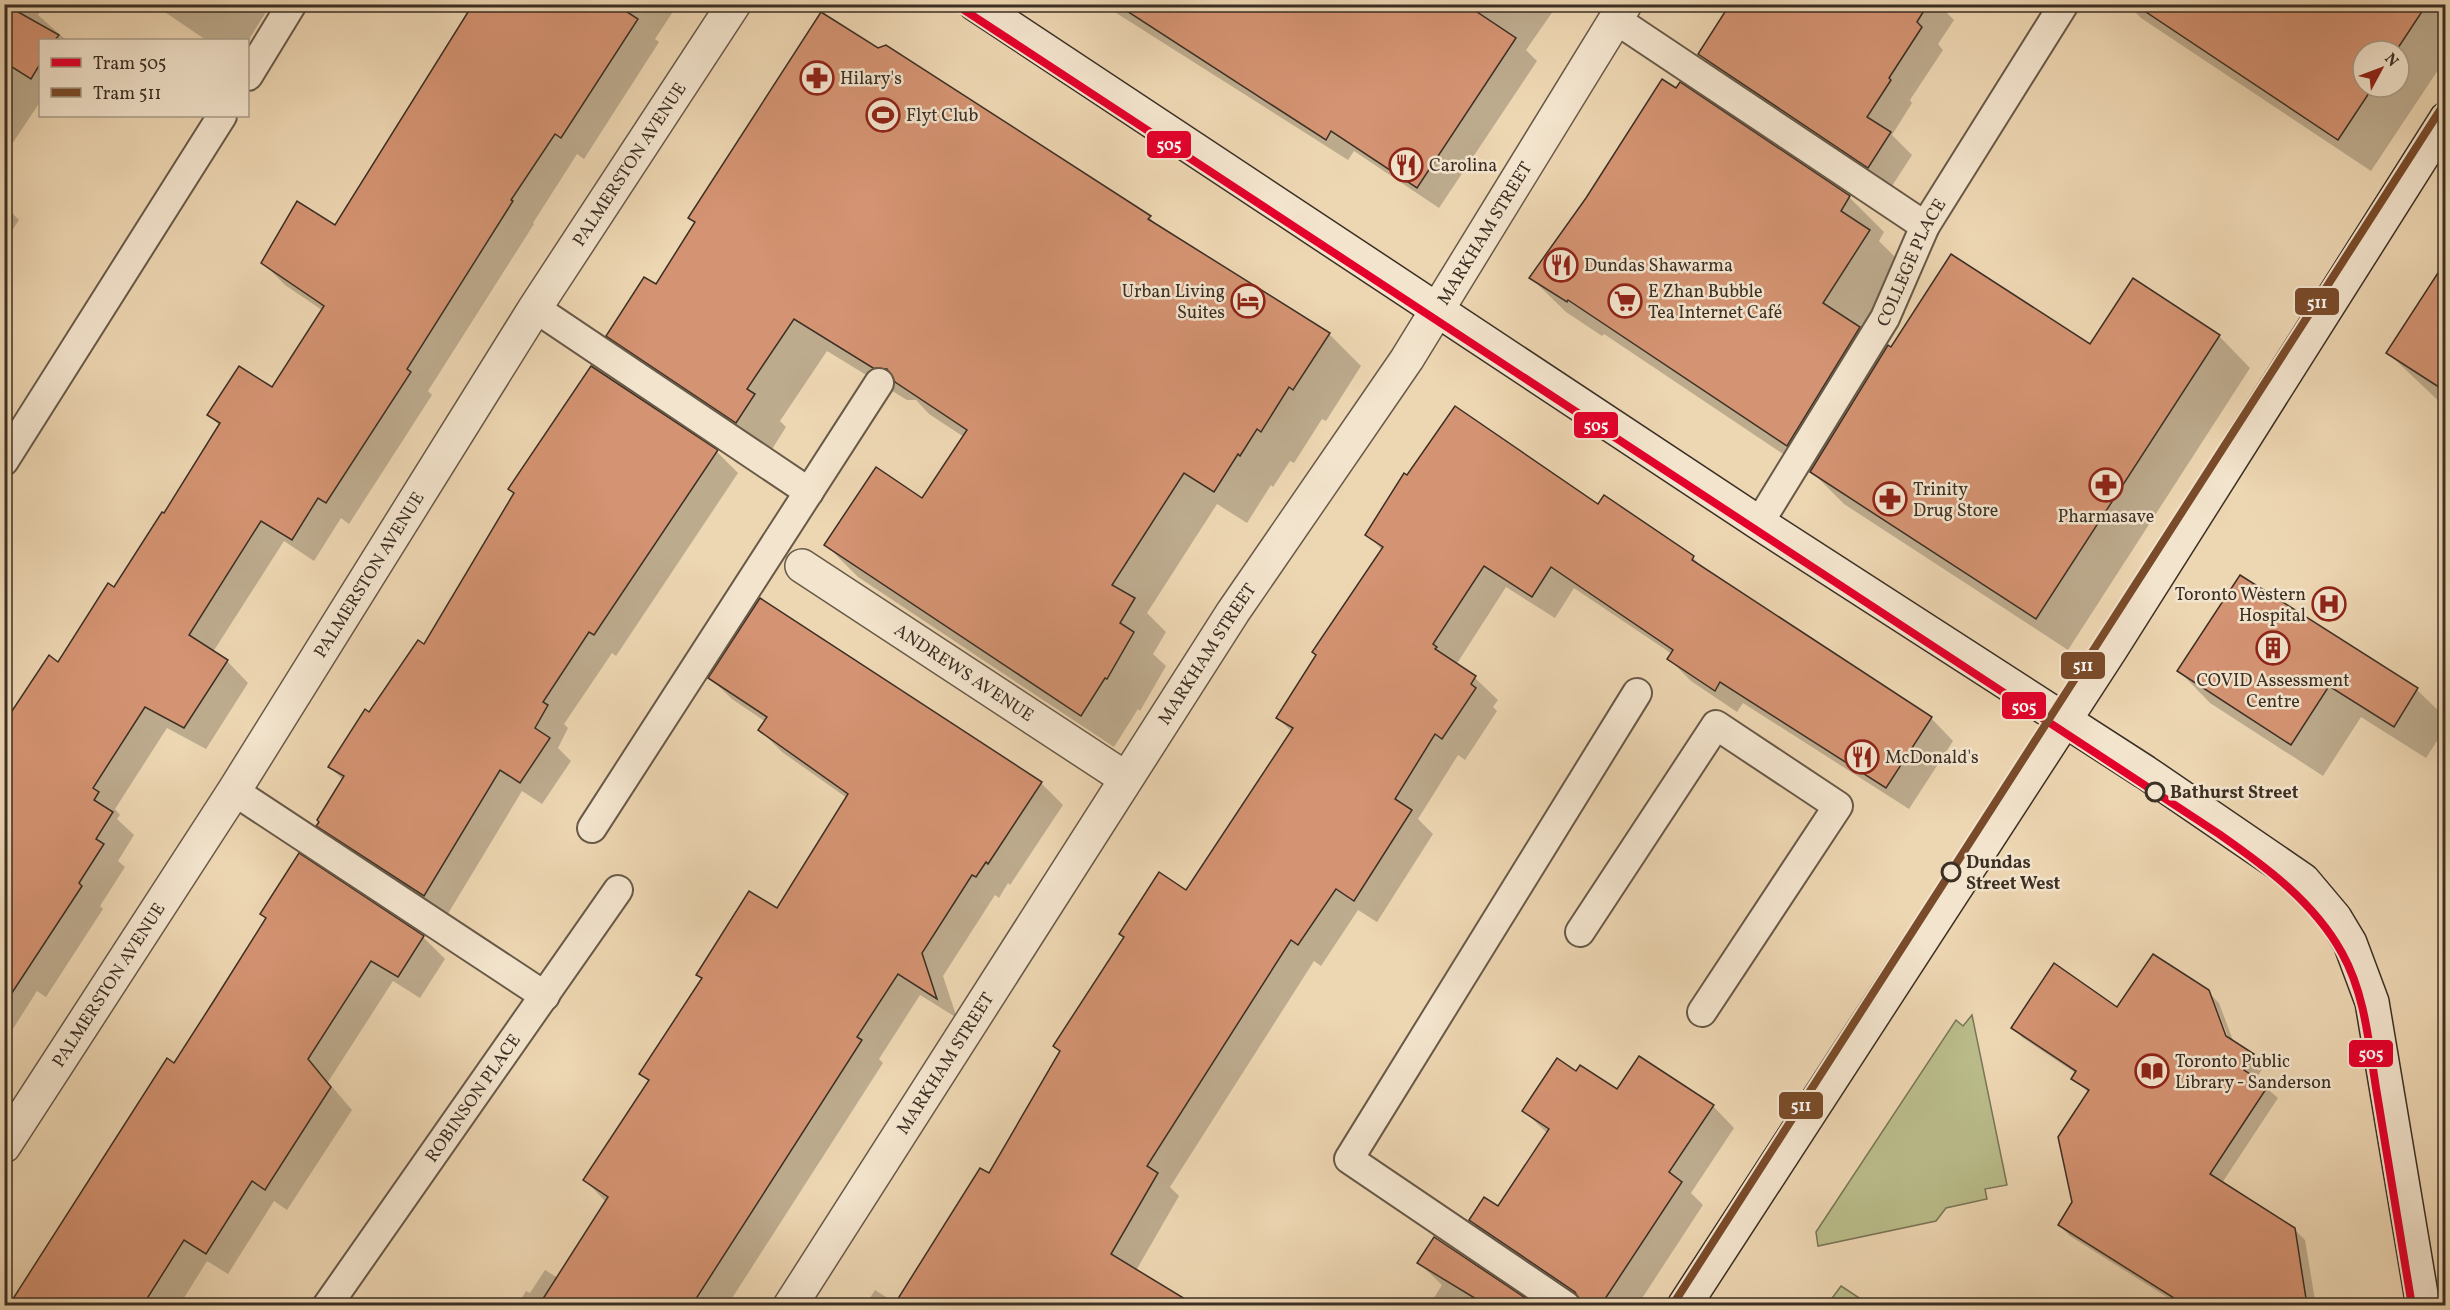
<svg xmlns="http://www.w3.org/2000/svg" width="2450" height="1310" viewBox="0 0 2450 1310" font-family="Vollkorn,serif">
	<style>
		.green { fill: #babd8b; stroke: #7a7658; stroke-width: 1.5 }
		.shadow { fill: #0003; fill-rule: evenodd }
		.building { fill: #d49372; stroke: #3b2f24; stroke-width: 1.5 }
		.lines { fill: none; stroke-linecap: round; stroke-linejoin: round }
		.lane-casing { stroke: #685948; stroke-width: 32 }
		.street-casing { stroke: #685948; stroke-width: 36 }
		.secondary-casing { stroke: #3b2f24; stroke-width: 36 }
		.lane { stroke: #f3e4cd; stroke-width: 28 }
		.street { stroke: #f3e4cd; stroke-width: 33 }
		.secondary { stroke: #f3e4cd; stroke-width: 33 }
		.tram-1-casing { stroke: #f3e4cd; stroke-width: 12 }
		.tram-2-casing { stroke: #f3e4cd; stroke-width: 12 }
		.tram-1 { stroke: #e4002b; stroke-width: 8 }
		.tram-2 { stroke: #7a4b2a; stroke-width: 8 }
		.stop-dot { fill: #f3e4cd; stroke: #3b2f24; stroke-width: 3 }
		.labels { text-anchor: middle; stroke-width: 5; stroke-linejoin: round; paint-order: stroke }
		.poi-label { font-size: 18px; fill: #3b2f24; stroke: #f3e4cd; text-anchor: start }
		.street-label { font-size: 18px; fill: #3b2f24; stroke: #f3e4cd }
		.stop-label { font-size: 18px; font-weight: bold; fill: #3b2f24; stroke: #f3e4cd; text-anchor: start }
		.line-badge { stroke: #f3e4cd; stroke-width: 2 }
		.badge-label { font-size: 16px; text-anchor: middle; font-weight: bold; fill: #fff }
	</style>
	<rect width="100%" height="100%" fill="#edd6b2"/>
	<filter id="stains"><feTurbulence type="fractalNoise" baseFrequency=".00333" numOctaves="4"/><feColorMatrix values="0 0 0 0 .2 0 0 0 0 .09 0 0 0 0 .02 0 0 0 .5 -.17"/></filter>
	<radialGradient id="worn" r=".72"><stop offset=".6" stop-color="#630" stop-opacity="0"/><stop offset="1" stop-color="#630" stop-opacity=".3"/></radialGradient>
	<!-- green -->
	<g class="green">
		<polygon points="1972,1015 2007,1185 1985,1189 1987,1199 1946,1208 1936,1221 1818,1246 1816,1232 1956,1020 1963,1026"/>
		<polygon points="1841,1286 1870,1305 1827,1305"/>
	</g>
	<!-- shadow -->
	<g class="shadow">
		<polygon points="4,4 34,4 40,11 38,15 66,40 40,40 40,102 4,156"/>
		<polygon points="153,4 271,4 248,41 206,40"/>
		<polygon points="482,4 678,4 655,39 659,42 584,159 577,154 533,223 534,224 428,391 432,395 349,524 341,518 314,561 284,541 213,652 227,661 248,683 206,749 167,728 115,809 120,815 117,819 134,835 118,861 125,867 100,906 103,909 46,997 37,991 4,1043 4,783 59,664 115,589 220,426 209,415 273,389 322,310 285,285 263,263 336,227"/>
		<polygon points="1102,4 1558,4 1526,50 1537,61 1439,208 1354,151 1348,160"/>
		<polygon points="1732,4 1952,4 1947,13 1954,20 1938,44 1943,50 1910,100 1912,103 1892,135 1912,155 1890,189 1722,76 1700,54"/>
		<path d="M2127,4H2446V58L2371,171L2141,18ZM2363,51H2399V87H2363Z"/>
		<polygon points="886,47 1150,218 1162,230 1329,334 1361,366 1326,421 1322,419 1294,463 1290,461 1273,487 1271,485 1247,523 1217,504 1147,613 1166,632 1153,654 1166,666 1140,711 1138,709 1114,747 858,577 826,545 922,500 964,437 929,414 916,400 907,400 827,351 780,421 786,427 769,454 640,368 608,336 657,286 696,224 690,218 877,50"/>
		<polygon points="1681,84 1849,197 1884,232 1879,241 1904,266 1862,331 1884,353 1892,349 2090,346 2219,336 2250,368 2068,650 1844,504 1816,476 1604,334 1602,336 1566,312 1531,278"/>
		<polygon points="4,205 19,220 4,242"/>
		<polygon points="2446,265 2446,408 2388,353"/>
		<polygon points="717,452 738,473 616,656 612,653 564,724 568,728 558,748 571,761 542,804 522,791 446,917 340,847 318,825 343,780 330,767 424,646 515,494 510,489"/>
		<polygon points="1605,497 1693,558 1710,574 1931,718 1953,741 1909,809 1743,703 1737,712 1691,681 1669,659 1672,654 1574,588 1555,618 1506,587 1456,665 1475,678 1498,700 1493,707 1497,711 1465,760 1458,755 1418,819 1433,834 1377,922 1358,910 1321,966 1314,961 1170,1187 1179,1196 1134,1274 1147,1286 1135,1306 865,1306 875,1290 897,1304 1187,892 1292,732 1278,718 1382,550 1367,534 1599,506"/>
		<polygon points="2240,577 2417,690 2446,718 2446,727 2426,758 2361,717 2323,776 2210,703 2179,671"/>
		<polygon points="710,678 1041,783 1063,805 1010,885 1008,883 999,898 995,895 943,976 957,1018 920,995 879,1059 883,1063 727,1306 517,1306 526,1291 530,1293 545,1270 558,1278 606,1202 585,1180 650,1082 641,1074 703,980 698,975 777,910 847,798 782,752 760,730 766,722 732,699"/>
		<polygon points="262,914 423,937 445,959 420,998 393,981 328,1082 352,1110 287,1210 274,1201 228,1274 207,1261 179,1306 10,1306 167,1060 175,1065 267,919"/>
		<polygon points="2208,991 2227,1043 2230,1042 2212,996 2219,1003 2234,1043 2264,1066 2256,1079 2278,1098 2222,1183 2294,1229 2305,1240 2316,1306 2181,1306 2070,1236 2059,1225 2074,1202 2089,1093 2073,1078 2077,1074 2023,1038 2013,1028"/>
		<polygon points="1577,1073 1617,1091 1713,1106 1734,1128 1691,1193 1703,1205 1637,1306 1588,1306 1492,1242 1471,1220 1499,1208 1548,1134 1524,1111"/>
		<polygon points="1435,1239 1534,1306 1429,1306 1442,1285 1419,1263"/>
	</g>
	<!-- building -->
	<g class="building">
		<polygon points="4,4 59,35 55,40 40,40 40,64 31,79 4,62"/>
		<polygon points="473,4 615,4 638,19 561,138 555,134 511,200 513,201 407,369 411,372 326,503 318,498 292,540 261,521 189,635 228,660 184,728 145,707 93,788 99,792 94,800 113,812 96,839 104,844 79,883 82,886 4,1005 4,723 49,655 58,662 108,583 114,587 162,512 164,513 220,423 207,415 239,366 272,387 324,306 261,263 297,201 335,225"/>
		<polygon points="1116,4 1465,4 1516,38 1417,188 1331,131 1326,140"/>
		<polygon points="1730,4 1928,4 1917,22 1922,27 1889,78 1891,80 1867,117 1891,132 1868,168 1698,54"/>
		<polygon points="2134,4 2427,4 2396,51 2363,51 2363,87 2373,87 2338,140"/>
		<polygon points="821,12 878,48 886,45 1151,216 1148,219 1330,333 1293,390 1289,387 1261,432 1257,429 1240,456 1238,454 1214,492 1184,473 1112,585 1135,598 1120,623 1134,632 1107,679 1105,678 1081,716 824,545 876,467 922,498 967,430 895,382 887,369 873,368 794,319 747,389 755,394 736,423 606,336 644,277 656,284 695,222 688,218"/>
		<polygon points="1662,79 1676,88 1680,82 1850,196 1841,211 1870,230 1823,303 1860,327 1787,446 1568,300 1567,302 1529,278 1586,198"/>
		<polygon points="1951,254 2090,344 2133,278 2220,335 2036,619 1810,472 1888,345 1891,347"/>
		<polygon points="2445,262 2445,391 2386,353"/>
		<polygon points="591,366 718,450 594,635 589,632 543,702 548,705 535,728 550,738 520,783 500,770 424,896 316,826 319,822 317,820 344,776 328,767 365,709 369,712 418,640 424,644 514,493 508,489"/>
		<polygon points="1455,406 1598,504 1604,495 1694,556 1692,560 1932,717 1886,788 1720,682 1715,691 1667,659 1673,650 1551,567 1532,597 1484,566 1433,644 1437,647 1435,649 1476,676 1471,684 1476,688 1442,739 1435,734 1395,799 1412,810 1354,901 1336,889 1298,945 1291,940 1147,1166 1158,1173 1111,1254 1195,1305 894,1305 980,1168 989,1173 1060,1051 1053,1046 1124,937 1119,934 1159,872 1186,890 1293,728 1276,718 1316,655 1312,652 1383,547 1365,535 1404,473 1407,475"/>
		<polygon points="2240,575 2418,688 2394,727 2329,686 2291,745 2177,671"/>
		<polygon points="760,598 1042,782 988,864 986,862 976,877 972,875 922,953 937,999 898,974 857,1037 862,1040 692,1305 539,1305 608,1197 583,1180 649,1080 639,1074 702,978 696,975 749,891 777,908 848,794 758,730 767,717 708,678"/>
		<polygon points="299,853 424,936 398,977 371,961 308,1059 331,1087 265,1190 252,1181 206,1254 184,1240 143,1305 9,1305 167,1058 174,1063 215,999 266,918 260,914"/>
		<polygon points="2153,954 2209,990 2226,1036 2254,1054 2244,1070 2268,1086 2210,1174 2295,1228 2307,1305 2185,1305 2058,1225 2072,1202 2058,1137 2089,1090 2071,1079 2076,1071 2011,1028 2054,963 2117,1007"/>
		<polygon points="1639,1056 1714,1105 1669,1172 1682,1182 1601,1305 1582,1305 1575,1292 1469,1220 1484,1197 1498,1206 1549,1129 1522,1111 1557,1058 1576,1071 1580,1065 1617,1089"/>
		<polygon points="1434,1237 1536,1305 1486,1305 1417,1263"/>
	</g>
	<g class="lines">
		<defs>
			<g id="lane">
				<polyline points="1615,19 1925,226"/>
				<polyline points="248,76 292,4"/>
				<polyline points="535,308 809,492"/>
				<polyline points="4,461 222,116"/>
				<path id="s1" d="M1759,523L1885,318L1925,226L2064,4"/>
				<polyline points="234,791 545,996"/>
				<polyline points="592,828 879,383"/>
				<polyline points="1580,932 1716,725 1838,806 1702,1012"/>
				<path id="s2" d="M327,1306L618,890"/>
				<polyline points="1566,1306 1349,1159 1637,693"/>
			</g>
			<g id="street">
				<path id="s3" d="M802,566L1125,778"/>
				<path id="s4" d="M4,1146L234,791L535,308L734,4"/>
				<path id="s5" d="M790,1306L1233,612L1407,359L1625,4"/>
			</g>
			<g id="secondary">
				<polyline points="975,4 1759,523 2145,772 2303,880 2335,918 2350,943 2372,1002 2423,1306"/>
				<polyline points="1684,1306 2111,649 2446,119"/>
			</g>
		</defs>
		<!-- lane casing -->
		<use href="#lane" class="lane-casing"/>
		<!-- street casing -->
		<use href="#street" class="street-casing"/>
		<!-- secondary casing -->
		<use href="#secondary" class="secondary-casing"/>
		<!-- lane -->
		<use href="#lane" class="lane"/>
		<!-- street -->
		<use href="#street" class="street"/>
		<!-- secondary -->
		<use href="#secondary" class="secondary"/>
		<defs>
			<path id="tram-1" d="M955,4L2219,834C2266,867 2314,902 2342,953C2366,996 2369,1047 2377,1094C2389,1165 2400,1235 2412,1306"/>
			<polyline id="tram-2" points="1672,1306 2446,101"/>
		</defs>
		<!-- tram-1 casing -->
		<use href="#tram-1" class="tram-1-casing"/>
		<!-- tram-2 casing -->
		<use href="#tram-2" class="tram-2-casing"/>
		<!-- tram-1 -->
		<use href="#tram-1" class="tram-1"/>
		<!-- tram-2 -->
		<use href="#tram-2" class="tram-2"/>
	</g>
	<!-- icons -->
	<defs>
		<symbol id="pharmacy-ring" viewBox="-11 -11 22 22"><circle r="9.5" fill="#f3e4cd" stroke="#8f2418" stroke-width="1.5"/><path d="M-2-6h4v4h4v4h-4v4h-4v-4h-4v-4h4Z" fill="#8f2418"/></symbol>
		<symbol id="stadium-ring" viewBox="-11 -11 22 22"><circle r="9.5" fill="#f3e4cd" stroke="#8f2418" stroke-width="1.5"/><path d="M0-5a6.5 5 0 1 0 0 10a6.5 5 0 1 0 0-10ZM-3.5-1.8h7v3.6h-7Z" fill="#8f2418"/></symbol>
		<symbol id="restaurant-ring" viewBox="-11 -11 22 22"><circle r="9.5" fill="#f3e4cd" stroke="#8f2418" stroke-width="1.5"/><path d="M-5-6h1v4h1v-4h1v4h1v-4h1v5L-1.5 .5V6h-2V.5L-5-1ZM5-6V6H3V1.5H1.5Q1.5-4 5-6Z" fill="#8f2418"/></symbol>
		<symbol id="hotel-ring" viewBox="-11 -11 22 22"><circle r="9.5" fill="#f3e4cd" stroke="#8f2418" stroke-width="1.5"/><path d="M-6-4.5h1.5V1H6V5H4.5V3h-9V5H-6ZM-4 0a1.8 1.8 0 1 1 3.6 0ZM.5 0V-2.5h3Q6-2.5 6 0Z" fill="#8f2418"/></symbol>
		<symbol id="supermarket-ring" viewBox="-11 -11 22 22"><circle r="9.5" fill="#f3e4cd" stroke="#8f2418" stroke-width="1.5"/><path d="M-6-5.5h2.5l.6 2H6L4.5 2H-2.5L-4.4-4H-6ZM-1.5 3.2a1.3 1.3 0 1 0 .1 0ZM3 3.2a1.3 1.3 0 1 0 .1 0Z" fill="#8f2418"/></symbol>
		<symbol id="hospital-ring" viewBox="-11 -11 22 22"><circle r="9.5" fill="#f3e4cd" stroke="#8f2418" stroke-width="1.5"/><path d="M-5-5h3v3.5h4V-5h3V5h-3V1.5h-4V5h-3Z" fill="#8f2418"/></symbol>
		<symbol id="building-ring" viewBox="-11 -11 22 22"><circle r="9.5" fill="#f3e4cd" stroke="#8f2418" stroke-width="1.5"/><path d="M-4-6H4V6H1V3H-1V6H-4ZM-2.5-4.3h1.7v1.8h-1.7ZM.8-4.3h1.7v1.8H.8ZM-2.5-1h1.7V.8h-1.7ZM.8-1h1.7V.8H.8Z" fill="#8f2418"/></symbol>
		<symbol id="library-ring" viewBox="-11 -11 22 22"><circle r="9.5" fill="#f3e4cd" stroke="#8f2418" stroke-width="1.5"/><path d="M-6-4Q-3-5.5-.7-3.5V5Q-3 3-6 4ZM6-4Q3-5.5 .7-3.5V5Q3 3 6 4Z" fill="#8f2418"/></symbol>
	</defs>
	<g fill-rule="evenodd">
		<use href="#pharmacy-ring" x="798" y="59" width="38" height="38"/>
		<use href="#stadium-ring" x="864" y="96" width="38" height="38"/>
		<use href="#restaurant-ring" x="1387" y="146" width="38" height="38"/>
		<use href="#restaurant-ring" x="1542" y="246" width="38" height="38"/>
		<use href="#hotel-ring" x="1229" y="282" width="38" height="38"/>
		<use href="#supermarket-ring" x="1606" y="282" width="38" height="38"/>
		<use href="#pharmacy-ring" x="2087" y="466" width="38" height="38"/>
		<use href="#pharmacy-ring" x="1871" y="480" width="38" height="38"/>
		<use href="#hospital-ring" x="2310" y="585" width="38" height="38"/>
		<use href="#building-ring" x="2254" y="629" width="38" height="38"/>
		<use href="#restaurant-ring" x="1843" y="738" width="38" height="38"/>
		<use href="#library-ring" x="2133" y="1052" width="38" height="38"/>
	</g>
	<!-- markers -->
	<g class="stop-dot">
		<circle cx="2155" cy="792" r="9"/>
		<circle cx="1951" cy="872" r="9"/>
	</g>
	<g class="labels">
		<!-- poi labels -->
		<g class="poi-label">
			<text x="840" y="84">Hilary's</text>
			<text x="906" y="121">Flyt Club</text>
			<text x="1429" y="171">Carolina</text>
			<text x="1584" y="271">Dundas Shawarma</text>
			<text x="1225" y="297" text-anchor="end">Urban Living<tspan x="1225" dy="21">Suites</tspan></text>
			<text x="1648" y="297">E Zhan Bubble<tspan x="1648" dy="21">Tea Internet Café</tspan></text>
			<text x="1913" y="495">Trinity<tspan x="1913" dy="21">Drug Store</tspan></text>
			<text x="2106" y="522" text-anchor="middle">Pharmasave</text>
			<text x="2306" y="600" text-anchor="end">Toronto Western<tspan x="2306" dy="21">Hospital</tspan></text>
			<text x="2273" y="686" text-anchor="middle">COVID Assessment<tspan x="2273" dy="21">Centre</tspan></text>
			<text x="1885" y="763">McDonald's</text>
			<text x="2175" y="1067">Toronto Public<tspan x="2175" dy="21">Library - Sanderson</tspan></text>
		</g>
		<!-- street labels -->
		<g class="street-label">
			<text dy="6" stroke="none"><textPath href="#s4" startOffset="1164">PALMERSTON AVENUE</textPath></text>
			<text dy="6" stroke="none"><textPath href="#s5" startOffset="1278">MARKHAM STREET</textPath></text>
			<text dy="6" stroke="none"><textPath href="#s1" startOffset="302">COLLEGE PLACE</textPath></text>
			<text dy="6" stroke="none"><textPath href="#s4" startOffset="678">PALMERSTON AVENUE</textPath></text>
			<text dy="6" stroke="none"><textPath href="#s5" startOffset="774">MARKHAM STREET</textPath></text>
			<text dy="6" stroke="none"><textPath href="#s3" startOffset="194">ANDREWS AVENUE</textPath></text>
			<text dy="6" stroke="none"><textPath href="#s4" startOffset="192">PALMERSTON AVENUE</textPath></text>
			<text dy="6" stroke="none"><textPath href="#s5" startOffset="288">MARKHAM STREET</textPath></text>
			<text dy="6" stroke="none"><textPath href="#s2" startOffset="254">ROBINSON PLACE</textPath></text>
		</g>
		<!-- stop labels -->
		<g class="stop-label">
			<text x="2170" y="798">Bathurst Street</text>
			<text x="1966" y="868">Dundas<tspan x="1966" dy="21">Street West</tspan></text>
		</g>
	</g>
	<g class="line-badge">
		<rect x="1146" y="130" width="46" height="29" rx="6" fill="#e4002b"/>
		<rect x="2294" y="287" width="46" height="29" rx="6" fill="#7a4b2a"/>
		<rect x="1573" y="411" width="46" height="28" rx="6" fill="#e4002b"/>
		<rect x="2060" y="651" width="46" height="29" rx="6" fill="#7a4b2a"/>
		<rect x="2001" y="691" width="46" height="29" rx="6" fill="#e4002b"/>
		<rect x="2348" y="1039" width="46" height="29" rx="6" fill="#e4002b"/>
		<rect x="1778" y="1091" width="46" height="29" rx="6" fill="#7a4b2a"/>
	</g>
	<g class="badge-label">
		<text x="1169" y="150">505</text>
		<text x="2317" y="308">511</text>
		<text x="1596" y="431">505</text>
		<text x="2083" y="671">511</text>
		<text x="2024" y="712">505</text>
		<text x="2371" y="1059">505</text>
		<text x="1801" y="1111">511</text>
	</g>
	<!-- margin -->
	<rect width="2450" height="1310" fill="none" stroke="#edd6b2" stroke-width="24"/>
	<rect x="6" y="6" width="2438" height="1298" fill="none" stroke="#3b2f24" stroke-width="3"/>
	<rect x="12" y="12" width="2426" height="1286" fill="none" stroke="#3b2f24" stroke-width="1.5"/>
	<!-- legend -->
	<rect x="39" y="39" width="210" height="78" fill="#f3e4cd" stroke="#a99c89" stroke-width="1.5"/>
	<rect x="51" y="58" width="30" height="9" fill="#e4002b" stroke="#a99c89" stroke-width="1.5"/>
	<text x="93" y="69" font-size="18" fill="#3b2f24">Tram 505</text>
	<rect x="51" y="88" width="30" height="9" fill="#7a4b2a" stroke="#a99c89" stroke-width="1.5"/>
	<text x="93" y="99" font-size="18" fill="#3b2f24">Tram 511</text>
	<!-- north arrow -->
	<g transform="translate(2381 69) rotate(49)"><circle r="28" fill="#f3e4cd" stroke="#a99c89" stroke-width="1.5"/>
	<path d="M0-4.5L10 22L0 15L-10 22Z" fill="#8f2418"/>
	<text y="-9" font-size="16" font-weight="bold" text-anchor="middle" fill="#3b2f24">N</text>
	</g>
	<rect width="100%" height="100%" filter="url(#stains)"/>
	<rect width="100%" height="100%" fill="url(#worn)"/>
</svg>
